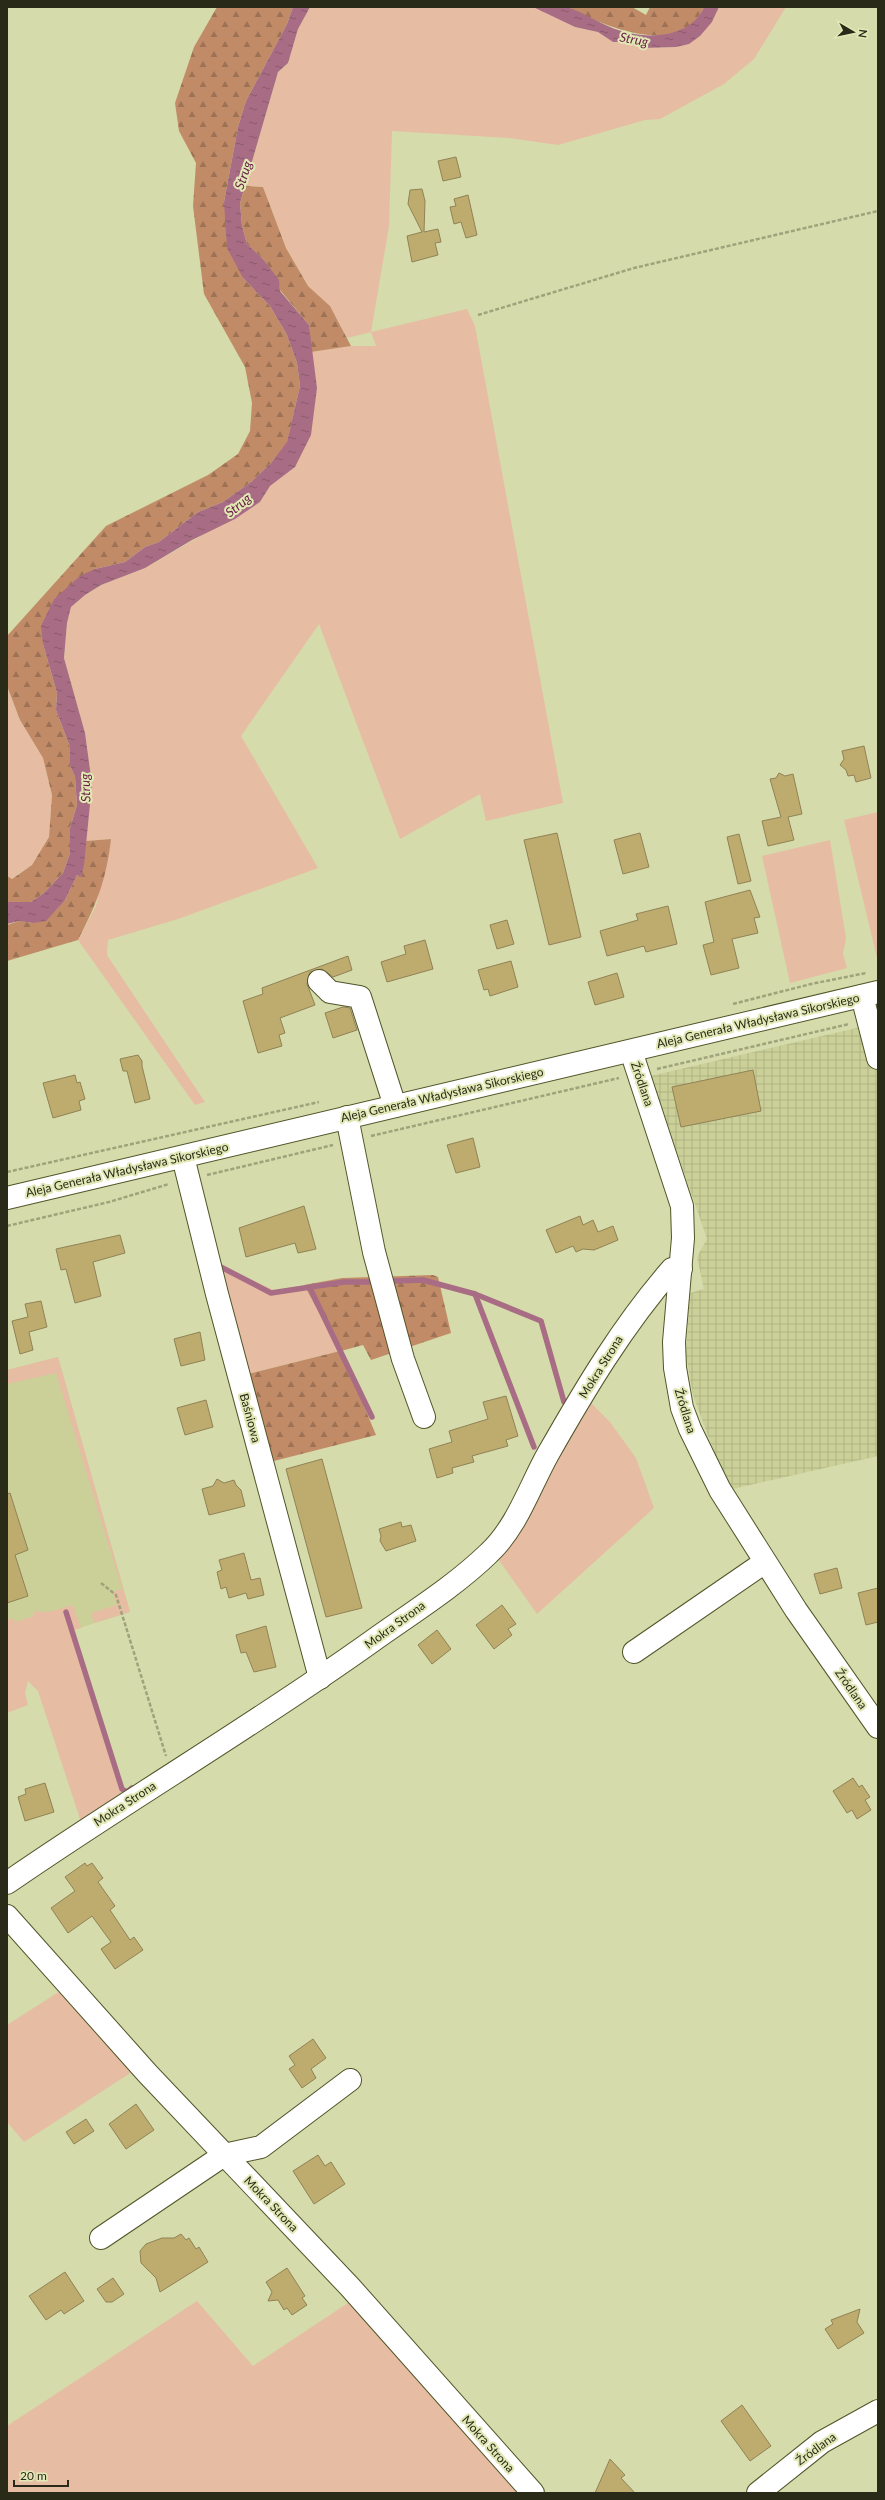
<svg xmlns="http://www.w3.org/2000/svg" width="885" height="2500" viewBox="0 0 885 2500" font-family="Lato,sans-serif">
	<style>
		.built { fill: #cad098 }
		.industrial { fill: url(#industrial-grid) }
		.grass { fill: #e6bda3 }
		.forest { fill: url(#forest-firs) }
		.water { fill: url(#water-ripples) }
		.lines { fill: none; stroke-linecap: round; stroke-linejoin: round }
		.stream { stroke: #a86c85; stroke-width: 5.5 }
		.building { fill: #beac6f; stroke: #908255 }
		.minor-casing { stroke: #515529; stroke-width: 24 }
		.major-casing { stroke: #515529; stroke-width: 24 }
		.path { stroke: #9ea37b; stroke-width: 2.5; stroke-dasharray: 4 2; stroke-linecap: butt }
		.minor { stroke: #fff; stroke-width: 22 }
		.major { stroke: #fff; stroke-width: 22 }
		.labels { text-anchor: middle; stroke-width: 4; stroke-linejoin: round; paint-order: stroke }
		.street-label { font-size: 12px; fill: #292b18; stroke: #e2e8b6 }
		.water-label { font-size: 13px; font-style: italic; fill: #6a2045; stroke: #e2e8b6 }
	</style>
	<defs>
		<pattern id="industrial-grid" width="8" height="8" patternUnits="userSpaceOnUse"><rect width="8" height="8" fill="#cad098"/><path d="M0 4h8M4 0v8" fill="none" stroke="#aeb382"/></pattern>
		<pattern id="forest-firs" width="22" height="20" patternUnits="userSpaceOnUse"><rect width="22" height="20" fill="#c28b68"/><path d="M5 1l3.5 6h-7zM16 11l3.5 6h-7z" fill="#9e7255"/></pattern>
		<pattern id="water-ripples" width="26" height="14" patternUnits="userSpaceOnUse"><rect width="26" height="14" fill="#a86c85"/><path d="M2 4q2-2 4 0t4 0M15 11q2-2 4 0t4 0" fill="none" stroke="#89596c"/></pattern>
	</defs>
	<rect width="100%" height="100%" fill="#d5dbaa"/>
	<!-- built -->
	<polygon class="built" points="58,1357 130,1612 70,1631 7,1641 7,1370"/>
	<!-- industrial -->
	<polygon class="industrial" points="878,1023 878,1456 728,1490 693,1395 686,1354 690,1293 704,1289 697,1257 707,1239 651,1076"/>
	<!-- grass -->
	<g class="grass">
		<polygon points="310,7 533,7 575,27 599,32 613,42 625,42 644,48 676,47 712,22 719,7 786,7 754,59 724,84 660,119 645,120 558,145 509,138 392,131 389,226 371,332 467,309 475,326 563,803 486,821 480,794 400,839 319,624 241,736 318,868 178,919 108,940 107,955 205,1102 195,1105 78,940 96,906 111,839 86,841 92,784 85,733 64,658 67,623 71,607 85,595 101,585 145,568 260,502 270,486 295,467 317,388 311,352 351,346 376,346 371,332 347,338 330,306 308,286 286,248 263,187 245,186 278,72 288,63 298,29"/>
		<polygon points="7,686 20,720 43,758 52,795 49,837 32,865 11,879 7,876"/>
		<polygon points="878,812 878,962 844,820"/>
		<polygon points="830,840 846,938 843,954 847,968 790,983 762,856"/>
		<polygon points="219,1265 276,1291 304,1285 340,1351 248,1374"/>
		<polygon points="58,1357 130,1612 94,1623 91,1613 117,1605 113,1592 122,1589 56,1373 7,1384 7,1370"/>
		<polygon points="587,1399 610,1422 636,1458 654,1508 537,1614 496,1556"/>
		<polygon points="73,1605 81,1628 70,1631 123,1798 81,1822 38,1691 28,1681 25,1693 28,1705 7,1713 7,1620 13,1618 15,1622 34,1616 33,1611 48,1612"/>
		<polygon points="65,1988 138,2068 24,2142 7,2122 7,2025"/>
		<polygon points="354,2299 523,2493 7,2493 7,2426 197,2301 253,2366"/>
	</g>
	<!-- forest -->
	<g class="forest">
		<polygon points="217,7 293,7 287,24 246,101 238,127 224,202 243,278 270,306 287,335 297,363 300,386 287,443 271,463 251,482 223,502 198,512 159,542 145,547 125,562 95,569 54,599 43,644 57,693 56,710 70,747 70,765 75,777 77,805 70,828 70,853 63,873 44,893 31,902 7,902 7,876 12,879 32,865 49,837 52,795 43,758 20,720 7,686 7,636 106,526 208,475 238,454 250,431 252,403 245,367 204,294 193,206 196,163 179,131 175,103 194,47"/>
		<path d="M568,7H632L646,15L650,7H704C681,60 603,26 568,7Z"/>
		<polygon points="245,186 263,187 286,248 308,286 330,306 351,346 311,352 309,325 280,290 278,280 264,260 247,244 242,226 240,203"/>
		<path d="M111,839C106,881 97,903 78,940L7,961V925L19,921L33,923L65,900L77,875L81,877L86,841Z"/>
		<polygon points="433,1275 438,1277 451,1333 371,1360 363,1345 341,1351 376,1435 270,1462 248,1374 340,1351 304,1285 342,1278"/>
	</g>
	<!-- water -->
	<g class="water">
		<polygon points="293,7 310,7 298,29 288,63 278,72 240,203 242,226 247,244 264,260 279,280 280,291 309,325 317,388 311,435 295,467 270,486 260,502 235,519 192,540 145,568 101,585 85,595 71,607 67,623 64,658 85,733 92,784 84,865 81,877 77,875 65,900 46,921 33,923 19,921 7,924 7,902 31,902 44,893 63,873 70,853 70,828 77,805 75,777 70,765 70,747 56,710 57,693 43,644 41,626 54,599 80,576 95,569 125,562 145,547 159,542 198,512 223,502 251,482 271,463 287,442 300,386 297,363 287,335 270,306 243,278 227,248 224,202 238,127 246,101 287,24"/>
		<path d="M533,7C543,7 560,4 570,8C589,15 608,29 629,33C656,39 692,35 704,7H719L712,22L700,36L689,44L676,47L644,48L625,42H613L598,32L575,27Z"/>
	</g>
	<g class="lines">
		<!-- stream -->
		<g class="stream">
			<polyline points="217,1265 271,1293 344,1282 373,1282"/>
			<polyline points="393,1281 423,1280 475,1294 541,1321 564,1402"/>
			<polyline points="310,1288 372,1417"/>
			<polyline points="475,1294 534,1447"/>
			<polyline points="66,1612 122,1789 127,1792 132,1788"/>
		</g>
	</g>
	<!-- building -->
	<g class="building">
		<polygon points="456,157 461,177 443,181 438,161"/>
		<polygon points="422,189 425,201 424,232 438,229 441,242 435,243 438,255 412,262 407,236 422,232 408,204 410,190"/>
		<polygon points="468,195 477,235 466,238 461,222 454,224 450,207 456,206 454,199"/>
		<polygon points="864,746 871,778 856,782 854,775 848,776 846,770 840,765 844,759 842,751"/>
		<polygon points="779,773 785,776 793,774 802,814 788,817 794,840 768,846 762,821 781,817 770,779 776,778"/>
		<polygon points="557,833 581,937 549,945 524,840"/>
		<polygon points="640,833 649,867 623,874 614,840"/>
		<polygon points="739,834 751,881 738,884 727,837"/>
		<polygon points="750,890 760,917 754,918 758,933 732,939 739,968 711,975 703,945 714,942 705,902"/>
		<polygon points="668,906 677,944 646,952 644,946 607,956 600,931 638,920 636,914"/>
		<polygon points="507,920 514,944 497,949 490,925"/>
		<polygon points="425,940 433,969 387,982 381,962 406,954 404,946"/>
		<polygon points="348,956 352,970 333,977 322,969 310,972 307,984 315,1005 280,1018 285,1033 279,1035 282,1046 258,1053 243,1001 263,994 262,988"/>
		<polygon points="511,961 518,987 490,996 488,989 484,990 478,970"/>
		<polygon points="617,973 624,997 595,1005 588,982"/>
		<polygon points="343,1007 350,1008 357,1030 333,1038 325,1013"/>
		<polygon points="138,1055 142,1061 142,1066 150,1099 135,1103 127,1071 123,1071 120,1059"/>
		<polygon points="753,1070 761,1111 681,1127 672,1087"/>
		<polygon points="75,1075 77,1083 80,1082 85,1099 79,1101 81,1110 53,1118 43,1083"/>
		<polygon points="473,1138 480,1167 456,1173 447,1145"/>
		<polygon points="304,1206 316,1249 298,1253 295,1243 246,1257 239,1228"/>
		<polygon points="580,1216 583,1225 593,1220 598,1232 613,1226 618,1240 594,1250 583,1249 576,1252 573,1246 556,1253 546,1230"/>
		<polygon points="120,1235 125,1253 93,1262 101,1296 75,1303 66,1269 61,1270 56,1249"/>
		<polygon points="41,1301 47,1327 29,1332 33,1350 20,1354 12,1321 28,1317 25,1304"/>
		<polygon points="200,1332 205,1360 181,1366 174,1339"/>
		<polygon points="506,1396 518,1436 506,1440 508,1446 472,1456 474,1462 452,1468 453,1473 437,1478 429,1449 452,1442 449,1431 488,1419 483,1402"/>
		<polygon points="206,1400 213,1427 185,1435 177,1408"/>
		<polygon points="322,1459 362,1608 326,1617 286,1469"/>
		<polygon points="217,1479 224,1483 234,1480 236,1485 241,1490 245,1506 209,1515 202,1489 213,1486"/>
		<polygon points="10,1493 28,1550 15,1555 28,1596 7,1603 7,1494"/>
		<polygon points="401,1522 402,1527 411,1525 416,1541 386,1551 380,1541 381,1536 379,1529"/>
		<polygon points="244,1553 251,1580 260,1578 264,1595 248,1599 246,1593 229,1598 226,1587 221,1589 217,1572 222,1570 219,1560"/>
		<polygon points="837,1568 842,1588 820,1594 814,1574"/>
		<polygon points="878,1588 878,1622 866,1625 858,1593"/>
		<polygon points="502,1605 516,1624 508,1629 512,1635 494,1649 476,1625"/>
		<polygon points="266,1626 276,1667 254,1672 246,1652 241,1653 236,1635"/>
		<polygon points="437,1630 451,1649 432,1664 418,1645"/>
		<polygon points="853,1778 859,1787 862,1785 870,1797 865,1800 871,1810 857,1819 852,1810 847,1813 833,1791"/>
		<polygon points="45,1783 54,1812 25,1821 18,1797 26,1794 25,1789"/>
		<polygon points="85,1863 87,1866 92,1863 103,1878 98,1882 115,1906 110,1910 130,1940 134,1937 143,1950 115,1969 101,1949 111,1942 92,1916 68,1933 51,1908 75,1891 65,1877"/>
		<polygon points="313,2039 326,2058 311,2069 316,2078 302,2088 289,2069 295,2065 289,2056"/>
		<polygon points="136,2104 154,2130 126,2149 109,2124"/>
		<polygon points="86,2119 94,2131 74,2144 66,2132"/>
		<polygon points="318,2155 325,2166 331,2162 345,2184 314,2204 293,2171"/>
		<polygon points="181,2234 186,2240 189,2238 196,2249 199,2247 208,2262 160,2292 156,2278 141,2263 140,2251 146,2244 162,2238 174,2238"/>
		<polygon points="287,2268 305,2296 302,2298 307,2305 292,2315 287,2308 284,2310 278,2300 268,2301 272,2292 266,2282"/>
		<polygon points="65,2272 84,2301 64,2314 61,2310 46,2320 29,2296"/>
		<polygon points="113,2278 124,2294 112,2302 106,2302 97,2289"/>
		<polygon points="860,2309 857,2322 864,2333 838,2349 825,2329 833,2324 831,2320"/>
		<polygon points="742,2405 771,2446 750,2461 721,2421"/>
		<polygon points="610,2459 625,2475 621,2478 635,2493 595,2493"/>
	</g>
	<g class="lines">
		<defs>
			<g id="minor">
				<polyline points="319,981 330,992 360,997 395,1106"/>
				<polyline points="862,996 878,1058"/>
				<polyline points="631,1051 682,1206 683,1238 674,1342 675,1368 682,1408 690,1429 720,1490 796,1610 878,1727"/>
				<polyline points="347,1117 374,1252 403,1359 424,1417"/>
				<polyline points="183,1157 217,1294 320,1678"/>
				<polyline points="634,1652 765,1562"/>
				<path d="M7,1883C127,1800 252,1727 371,1642C410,1614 454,1587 489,1553C517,1527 530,1486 548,1454C585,1389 623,1325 672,1269H681"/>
				<polyline points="7,1916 147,2073 350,2287 533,2493"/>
				<polyline points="101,2238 224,2155 261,2147 350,2080"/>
				<polyline points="758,2493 822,2442 878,2411"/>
			</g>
			<polyline id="major" points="7,1198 878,992"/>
		</defs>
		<!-- minor casing -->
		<use href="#minor" class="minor-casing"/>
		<!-- major casing -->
		<use href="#major" class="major-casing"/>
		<!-- path -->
		<g class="path">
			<polyline points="478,315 634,268 878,211"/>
			<polyline points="733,1004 811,984 866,973"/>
			<polyline points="657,1069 849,1024"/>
			<polyline points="371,1136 619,1078"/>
			<polyline points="7,1172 319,1102"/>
			<polyline points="207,1175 333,1145"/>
			<polyline points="7,1226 109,1202 169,1184"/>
			<polyline points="101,1583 116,1595 166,1756"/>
		</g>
		<!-- minor -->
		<use href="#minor" class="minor"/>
		<!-- major -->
		<use href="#major" class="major"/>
	</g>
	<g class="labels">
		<!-- street labels -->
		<g class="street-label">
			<text transform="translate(758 1021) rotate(-13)" y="4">Aleja Generała Władysława Sikorskiego</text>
			<text transform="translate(642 1084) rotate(71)" y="4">Źródlana</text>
			<text transform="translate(442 1095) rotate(-13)" y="4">Aleja Generała Władysława Sikorskiego</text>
			<text transform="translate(127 1170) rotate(-13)" y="4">Aleja Generała Władysława Sikorskiego</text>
			<text transform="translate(601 1367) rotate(-58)" y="4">Mokra Strona</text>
			<text transform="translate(685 1411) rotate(73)" y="4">Źródlana</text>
			<text transform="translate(250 1418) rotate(75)" y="4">Baśniowa</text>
			<text transform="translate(395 1625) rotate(-36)" y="4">Mokra Strona</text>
			<text transform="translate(851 1689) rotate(55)" y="4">Źródlana</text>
			<text transform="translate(125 1804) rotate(-33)" y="4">Mokra Strona</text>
			<text transform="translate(271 2204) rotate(46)" y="4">Mokra Strona</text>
			<text transform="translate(488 2444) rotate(48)" y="4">Mokra Strona</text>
			<text transform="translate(816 2449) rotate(-36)" y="4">Źródlana</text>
		</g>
		<!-- water labels -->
		<g class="water-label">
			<text transform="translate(634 39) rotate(11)" y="5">Strug</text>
			<text transform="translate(243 175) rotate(-71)" y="5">Strug</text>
			<text transform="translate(238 505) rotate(-39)" y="5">Strug</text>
			<text transform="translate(85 788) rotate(-92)" y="5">Strug</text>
		</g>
	</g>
	<!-- border -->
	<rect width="885" height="2500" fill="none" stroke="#292b18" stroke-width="16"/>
	<!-- north arrow -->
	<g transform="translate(853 32) rotate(99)" stroke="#e2e8b6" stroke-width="3" paint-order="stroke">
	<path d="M0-3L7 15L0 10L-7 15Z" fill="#292b18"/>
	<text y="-6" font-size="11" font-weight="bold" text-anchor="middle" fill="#292b18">N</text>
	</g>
	<!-- scale -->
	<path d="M14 2480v6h54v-6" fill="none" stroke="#292b18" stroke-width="2"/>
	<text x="20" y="2480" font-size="12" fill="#292b18" stroke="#e2e8b6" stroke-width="3" paint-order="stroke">20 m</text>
</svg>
